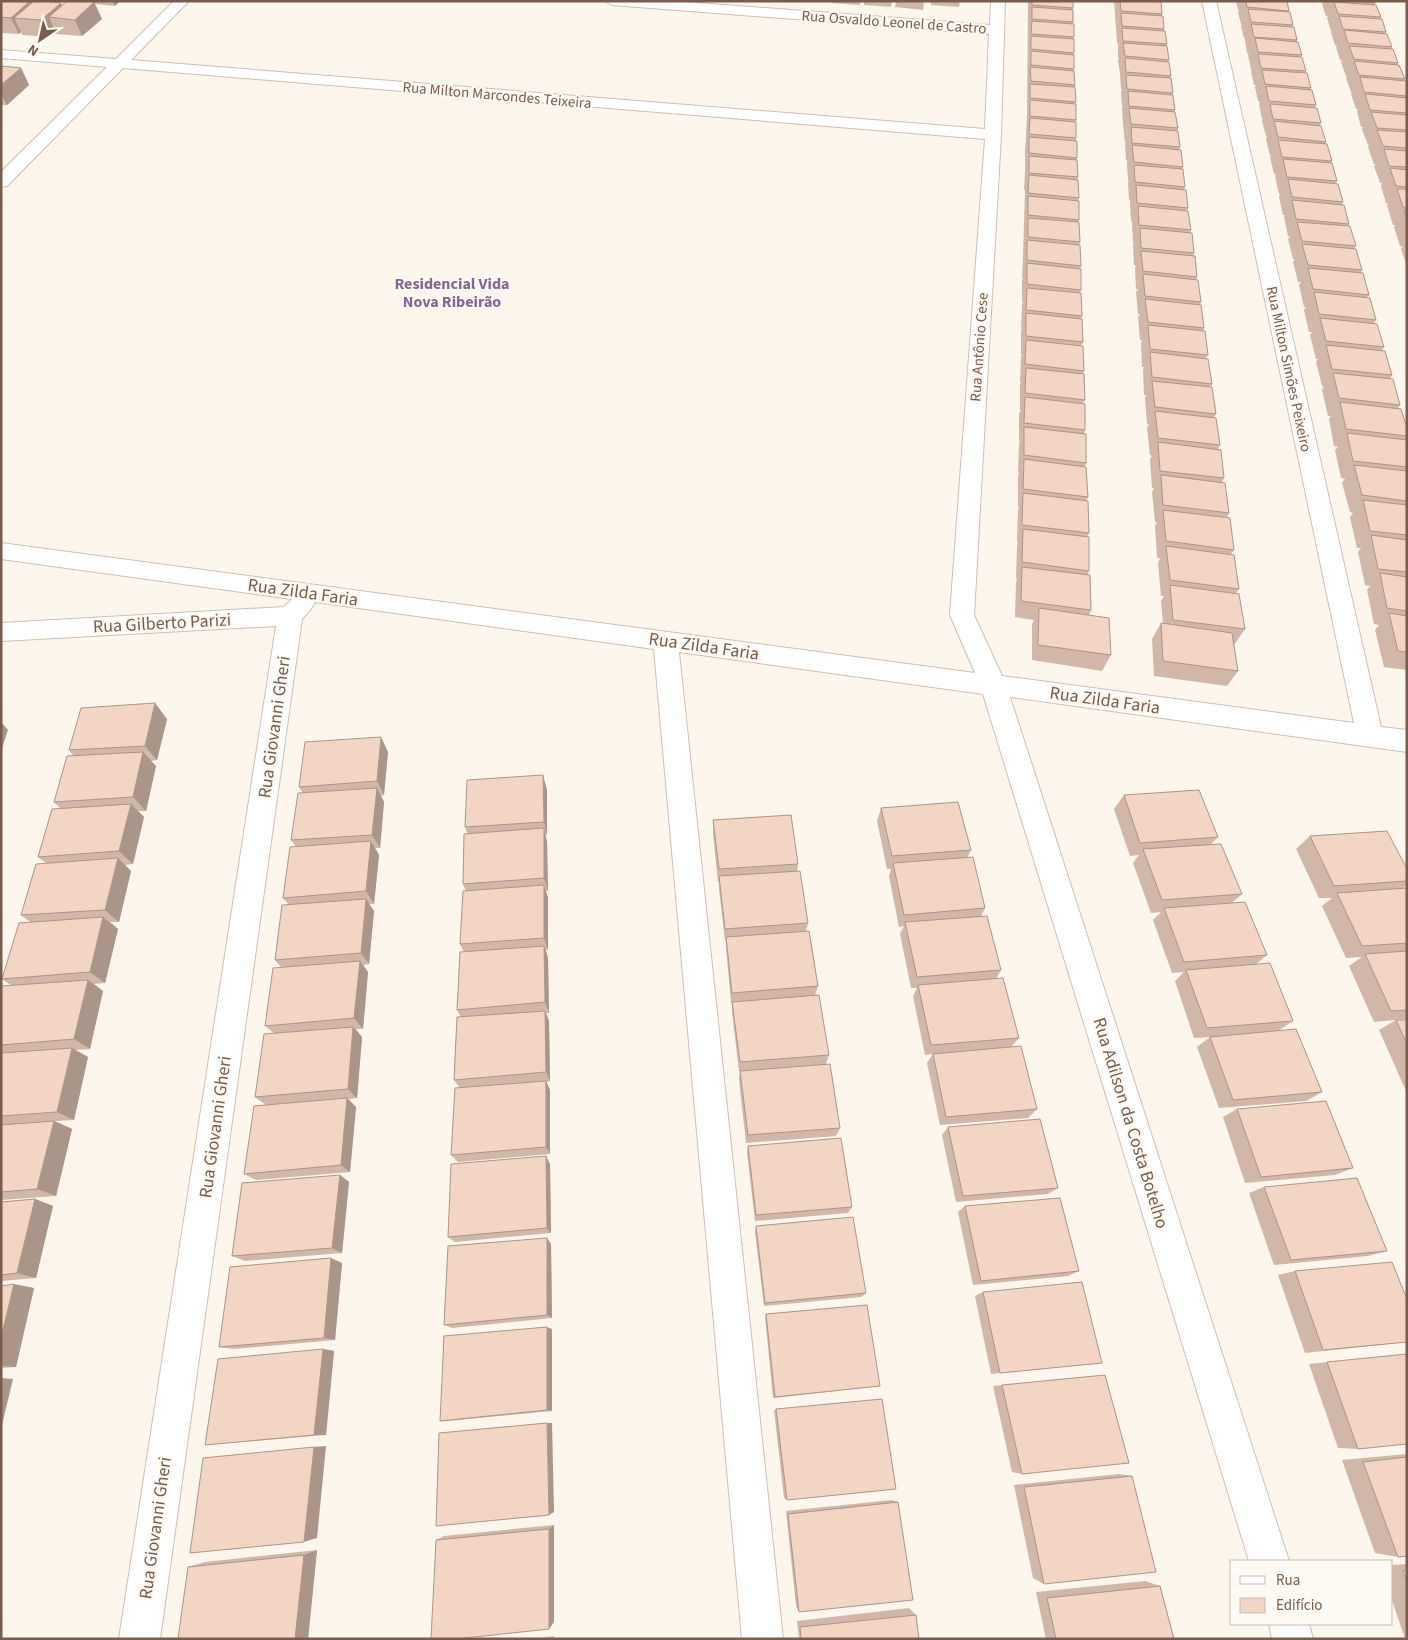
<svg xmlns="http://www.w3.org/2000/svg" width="1408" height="1640" viewBox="0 0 1408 1640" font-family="'Source Sans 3',sans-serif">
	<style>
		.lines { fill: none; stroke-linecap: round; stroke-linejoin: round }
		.minor-casing { stroke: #d1beb0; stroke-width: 2 }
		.minor { fill: #fff; fill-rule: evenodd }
		.wall { fill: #d1b7a8 }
		.shaded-wall { fill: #aa9588 }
		.building { fill: #f3d5c3; stroke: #aa9588 }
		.labels { text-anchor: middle; stroke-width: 4.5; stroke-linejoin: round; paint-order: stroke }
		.far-street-label { font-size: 15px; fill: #7a5c4d; stroke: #fffaf3 }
		.far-neighbourhood-label { font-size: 16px; font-weight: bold; fill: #846695; stroke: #fffaf3 }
		.street-label { font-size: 18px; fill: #7a5c4d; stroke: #fffaf3 }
	</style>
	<rect width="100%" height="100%" fill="#fdf6ec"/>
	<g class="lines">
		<defs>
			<g id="minor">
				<polygon points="174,1 189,1 131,60 985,129 989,34 612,5 605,1 671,1 990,25 991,1 1005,1 1001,135 974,615 1002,676 1354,723 1202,1 1216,1 1381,727 1407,730 1407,752 1010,697 1289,1561 1249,1561 983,694 679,652 783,1639 742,1639 654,649 315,602 311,609 302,619 160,1639 119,1639 276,626 1,641 1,623 284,607 292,599 1,559 1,543 975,673 950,615 985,139 123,68 7,186 1,187 1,172 107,67 1,58 1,50 116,59"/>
				<polygon points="1269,1624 1309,1624 1313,1639 1272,1639"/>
			</g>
		</defs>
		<!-- minor casing -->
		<use href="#minor" class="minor-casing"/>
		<!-- minor -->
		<use href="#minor" class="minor"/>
	</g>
	<!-- wall -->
	<g class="wall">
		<polygon points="1,1 33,2 62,5 67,1 120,1 115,6 95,4 102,19 82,36 56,34 55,32 49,37 22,35 21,32 19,34 1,33"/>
		<polygon points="832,1 860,1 860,5 832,3"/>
		<polygon points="864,1 892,1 891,7 864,5"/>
		<polygon points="896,1 924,1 923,10 895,7"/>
		<polygon points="931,1 960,1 959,7 931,5"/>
		<polygon points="1028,1 1073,1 1074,71 1075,85 1075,87 1076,120 1075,122 1076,138 1076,141 1078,177 1077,180 1079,220 1078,222 1080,242 1079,245 1081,266 1080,269 1081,290 1080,293 1082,316 1081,319 1083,342 1081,346 1084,371 1083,374 1085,400 1083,403 1085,430 1084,434 1086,463 1085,467 1088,497 1086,501 1089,533 1087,537 1089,571 1087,575 1091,610 1089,615 1111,655 1102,671 1032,660 1032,624 1034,620 1015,617 1016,583 1017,578 1016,578 1017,546 1018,542 1017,541 1018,510 1019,506 1018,506 1018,476 1019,473 1018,472 1019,444 1020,441 1019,441 1019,414 1021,410 1020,410 1020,385 1021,382 1020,382 1021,357 1022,354 1021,354 1021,331 1022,327 1021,327 1022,305 1023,302 1022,302 1022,281 1023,278 1022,278 1023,257 1025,190 1024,190 1025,171 1025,152 1027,116"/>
		<polygon points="1114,1 1160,1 1164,29 1164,31 1167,44 1166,46 1169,60 1168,62 1171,76 1170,78 1173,93 1172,95 1175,110 1174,112 1178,128 1177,131 1180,147 1179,150 1183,167 1182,169 1185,187 1184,190 1188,208 1187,210 1191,230 1190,233 1194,253 1193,256 1197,277 1196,280 1201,302 1200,305 1204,328 1203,331 1208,355 1206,358 1212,384 1210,387 1216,414 1214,417 1220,445 1218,449 1224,478 1222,482 1229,513 1227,517 1234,550 1231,554 1239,589 1236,593 1245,629 1234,645 1238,671 1227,686 1154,676 1152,639 1161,623 1163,624 1161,601 1164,596 1161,596 1158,563 1160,558 1157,558 1155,526 1157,522 1155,522 1152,492 1154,488 1152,488 1150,459 1152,456 1150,455 1147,428 1149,424 1147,424 1145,398 1146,395 1144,395 1143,370 1144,367 1142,367 1141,343 1142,340 1140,340 1138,317 1140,314 1138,314 1136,292 1138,289 1136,289 1135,268 1136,266 1134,265 1133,245 1134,243 1133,243 1132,223 1132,221 1131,221 1130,202 1130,200 1129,200 1128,182 1129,180 1128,180 1127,163 1127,160 1126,160 1125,144 1126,142 1125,142 1123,126 1124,124 1123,124 1122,108 1123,106 1122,106 1121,92 1122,89 1121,89 1120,75 1120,73 1118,60 1119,58 1118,58 1118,43 1117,43"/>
		<polygon points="1236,1 1287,1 1289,11 1289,12 1293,25 1293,27 1297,40 1297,42 1302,55 1301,57 1306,71 1305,73 1311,88 1310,90 1316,105 1315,107 1321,123 1320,125 1326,142 1325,144 1332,161 1331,163 1337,181 1336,183 1343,202 1342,204 1349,224 1348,226 1356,246 1354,249 1362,270 1361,273 1369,295 1367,297 1376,320 1374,323 1384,347 1382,350 1392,375 1390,379 1400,405 1398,408 1407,428 1407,670 1384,667 1375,630 1379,625 1374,624 1367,590 1370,586 1365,585 1358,552 1361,548 1357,548 1350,517 1353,513 1350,512 1342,483 1345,479 1341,478 1335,450 1338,447 1334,446 1329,419 1331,416 1328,416 1322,390 1324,387 1322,386 1316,362 1318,359 1316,359 1310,335 1312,332 1309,332 1304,310 1306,307 1304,307 1299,285 1301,282 1298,282 1293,262 1295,259 1293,259 1288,239 1290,237 1288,236 1284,217 1285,215 1283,215 1279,197 1280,194 1279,194 1275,176 1276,174 1274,174 1270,157 1271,155 1270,155 1266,139 1267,136 1266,136 1262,121 1263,119 1262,119 1259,104 1260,102 1258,101 1255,87 1256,85 1254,85 1251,71 1252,69 1251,69 1248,55 1249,54 1247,53 1245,40 1245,39 1244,38 1241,26 1242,24 1241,24 1238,12 1239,10 1238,10"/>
		<polygon points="1321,1 1375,1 1375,5 1381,17 1380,19 1386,32 1385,34 1392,47 1391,49 1398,63 1398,65 1405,79 1404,81 1407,84 1407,266 1401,249 1403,247 1400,246 1394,227 1395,225 1393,225 1387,206 1388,204 1386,203 1381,186 1382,183 1380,183 1374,166 1376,164 1374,164 1368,147 1369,145 1368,145 1362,129 1363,127 1361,127 1357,111 1358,109 1356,109 1351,94 1352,93 1351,92 1346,78 1347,76 1346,76 1341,62 1342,60 1340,60 1336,47 1337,45 1335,45 1331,32 1332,31 1331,31 1327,18 1328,16 1326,16 1322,4 1323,3"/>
		<polygon points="1,66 21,68 29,85 7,105 1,105"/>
		<polygon points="1407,674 1407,686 1405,676"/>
		<polygon points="167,719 157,760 151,761 156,766 146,811 138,811 144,817 133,864 125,865 131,871 119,922 110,922 118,929 105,983 94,984 103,991 90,1049 75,1050 88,1057 74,1120 55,1121 72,1129 56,1196 1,1200 1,986 12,986 2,979 30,922 21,915 46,863 38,857 60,808 54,802 74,756 69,750"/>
		<polygon points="388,752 384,795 381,796 384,802 380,848 375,848 379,855 374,904 369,904 374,911 369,964 363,965 368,972 363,1029 356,1029 362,1037 357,1098 348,1099 356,1107 350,1172 256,1180 244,1174 266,1105 255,1097 274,1033 265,1026 281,967 275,960 289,905 283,898 296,847 291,840 303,793 299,787"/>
		<polygon points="547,790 547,835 545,835 547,842 548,891 546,891 548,898 548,950 546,950 548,958 549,1013 546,1013 549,1021 550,1081 546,1082 550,1090 550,1154 458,1162 451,1155 460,1088 454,1080 461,1017 457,1010 464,952 460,944 466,891 463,884 467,833 465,827"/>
		<polygon points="1124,795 1218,837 1211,844 1242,894 1233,902 1267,955 1256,964 1293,1021 1278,1031 1322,1092 1306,1101 1219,1108 1197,1047 1210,1037 1194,1038 1175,981 1184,972 1172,973 1153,920 1161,912 1151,913 1133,863 1139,855 1130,856 1114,809"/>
		<polygon points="881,808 971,850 967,858 985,908 981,916 1001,970 996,979 1019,1038 1011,1047 1037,1109 1028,1118 940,1125 927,1063 933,1054 925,1055 913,996 917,988 911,988 900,934 904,926 899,927 889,876 891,869 887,869 877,821"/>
		<polygon points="713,820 798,864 797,871 808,923 806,931 818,986 815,995 829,1055 826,1064 840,1128 836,1136 746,1143 739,1080 740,1071 802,1066 739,1071 732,1012 732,1003 731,1003 726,948 726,941 725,941 719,889 719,882 718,882 713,834"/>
		<polygon points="1310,836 1407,869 1407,885 1402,889 1407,888 1407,1019 1374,1022 1349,966 1362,957 1346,958 1322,906 1332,898 1319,898 1296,849"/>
		<polygon points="1396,1020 1407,1020 1407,1090 1406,1091 1379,1030"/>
		<polygon points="1237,1109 1353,1168 1335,1175 1245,1183 1223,1117"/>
		<polygon points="948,1127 1058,1188 1048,1194 956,1202 942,1135"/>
		<polygon points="748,1146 852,1207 848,1213 755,1221 747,1153"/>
		<polygon points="550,1164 551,1233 455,1242 448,1237"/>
		<polygon points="340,1175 349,1182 342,1253 245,1261 232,1256"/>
		<polygon points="1264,1187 1387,1251 1368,1256 1274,1265 1249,1193"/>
		<polygon points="35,1199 53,1206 36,1278 1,1281 1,1202"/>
		<polygon points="965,1206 1079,1271 1068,1276 973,1285 958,1212"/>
		<polygon points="756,1226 866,1293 861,1297 764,1306 755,1232"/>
		<polygon points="547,1238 551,1244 552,1318 452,1328 444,1325"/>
		<polygon points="342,1263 335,1340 234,1349 219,1347"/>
		<polygon points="1295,1271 1407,1342 1305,1353 1278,1275"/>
		<polygon points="1,1286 34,1288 16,1367 1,1368"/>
		<polygon points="983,1292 1102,1363 991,1374 975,1296"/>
		<polygon points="766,1314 880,1386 773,1398 765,1317"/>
		<polygon points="552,1329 552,1411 448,1421 440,1421"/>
		<polygon points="323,1349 334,1351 326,1435 205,1445"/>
		<polygon points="1407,1354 1358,1449 1338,1448 1309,1364"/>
		<polygon points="1105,1375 1022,1474 1012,1472 993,1386"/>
		<polygon points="882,1399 787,1500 784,1498 774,1410"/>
		<polygon points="1407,1454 1407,1556 1398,1557 1375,1553 1342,1460"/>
		<polygon points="1119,1474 1132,1476 1044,1584 1033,1578 1014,1485"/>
		<polygon points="892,1500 898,1502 799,1612 796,1606 786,1511"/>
		<polygon points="554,1525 554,1622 549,1629 436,1540 444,1536"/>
		<polygon points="317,1550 308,1639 188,1567 205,1562"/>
		<polygon points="1407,1564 1407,1639 1405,1639 1392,1600 1392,1565"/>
		<polygon points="1145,1581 1160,1586 1174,1639 1046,1639 1036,1592"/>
		<polygon points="909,1608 916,1615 919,1639 799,1639 797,1621"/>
		<polygon points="554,1636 554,1639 532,1639"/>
	</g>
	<!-- shaded-wall -->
	<g class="shaded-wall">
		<polygon points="30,1 32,1 39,17 14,18 21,32 19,34 11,18"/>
		<polygon points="113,1 120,1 115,6"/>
		<polygon points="94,2 102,19 82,36 75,20"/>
		<polygon points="61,3 69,19 49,17 55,32 49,37 41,20"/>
		<polygon points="21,68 29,85 7,105 1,94 1,85"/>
		<polygon points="155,703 167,719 157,760 145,746"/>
		<polygon points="1,722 8,730 1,751"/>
		<polygon points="381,737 388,752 384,795 377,781"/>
		<polygon points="143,752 156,766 146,811 133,797"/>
		<polygon points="543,775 547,790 547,835 544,822"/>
		<polygon points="377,788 384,802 380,848 372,835"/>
		<polygon points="131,804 144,817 133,864 119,851"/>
		<polygon points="544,828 547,842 548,891 544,878"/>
		<polygon points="371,841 379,855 374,904 366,891"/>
		<polygon points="118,858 131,871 119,922 105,910"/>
		<polygon points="544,885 548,898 548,950 544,938"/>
		<polygon points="366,899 374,911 369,964 361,953"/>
		<polygon points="103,917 118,929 105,983 90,972"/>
		<polygon points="544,946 548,958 549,1013 545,1002"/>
		<polygon points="360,961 368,972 363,1029 354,1018"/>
		<polygon points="88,980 103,991 90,1049 74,1039"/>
		<polygon points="545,1011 549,1021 550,1081 546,1072"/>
		<polygon points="353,1027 362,1037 357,1098 348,1089"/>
		<polygon points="72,1048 88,1057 74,1120 57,1112"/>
		<polygon points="546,1081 550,1090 550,1154 546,1147"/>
		<polygon points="347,1098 356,1107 350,1172 341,1165"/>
		<polygon points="54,1121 72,1129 56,1196 37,1189"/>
		<polygon points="546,1156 550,1164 551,1233 547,1228"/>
		<polygon points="340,1175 349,1182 342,1253 332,1248"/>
		<polygon points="35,1199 53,1206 36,1278 17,1273"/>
		<polygon points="547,1238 551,1244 552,1318 547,1315"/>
		<polygon points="331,1258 342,1263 335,1340 324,1338"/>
		<polygon points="14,1284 34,1288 16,1367 1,1366 1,1338"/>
		<polygon points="547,1327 552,1329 552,1411 547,1410"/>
		<polygon points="323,1349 334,1351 326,1435 314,1435"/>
		<polygon points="1,1378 13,1379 1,1429"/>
		<polygon points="547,1423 552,1423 554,1512 549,1515"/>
		<polygon points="326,1446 317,1538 304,1542 314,1447"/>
		<polygon points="554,1525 554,1622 549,1629 549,1529"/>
		<polygon points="317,1550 308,1639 295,1639 304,1555"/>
	</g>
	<!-- building -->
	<g class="building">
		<polygon points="1,1 30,1 11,18 1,17"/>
		<polygon points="34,1 45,1 61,3 41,20 14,18"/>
		<polygon points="67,1 85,1 94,2 75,20 49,17"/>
		<polygon points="1032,1 1073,1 1073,8 1032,5"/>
		<polygon points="1120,1 1148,1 1161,2 1162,14 1121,11"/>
		<polygon points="1246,1 1287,1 1289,11 1247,7"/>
		<polygon points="1353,1 1375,1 1375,3"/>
		<polygon points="1334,2 1376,5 1381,17 1338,14"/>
		<polygon points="1032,7 1073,10 1073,22 1032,19"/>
		<polygon points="1248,9 1290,12 1293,25 1251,22"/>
		<polygon points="1121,13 1163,16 1164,29 1122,26"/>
		<polygon points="1339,16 1382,19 1386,32 1343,29"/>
		<polygon points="1032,21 1074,24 1074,37 1031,34"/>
		<polygon points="1251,24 1294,27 1297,40 1254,37"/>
		<polygon points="1122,28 1165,31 1167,44 1123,41"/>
		<polygon points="1344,30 1387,34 1392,47 1348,43"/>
		<polygon points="1031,36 1074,39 1074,53 1031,49"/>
		<polygon points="1255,38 1298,42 1302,55 1258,52"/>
		<polygon points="1123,43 1167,46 1169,60 1125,56"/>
		<polygon points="1349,46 1393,49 1398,63 1354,59"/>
		<polygon points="1031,51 1074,55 1074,69 1031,65"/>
		<polygon points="1258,54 1302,57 1306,71 1261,68"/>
		<polygon points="1125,58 1169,62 1171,76 1126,72"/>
		<polygon points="1354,61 1399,65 1405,79 1359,75"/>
		<polygon points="1,66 21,68 1,85"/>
		<polygon points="1030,67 1074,71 1075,85 1031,81"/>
		<polygon points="1262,70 1307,73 1311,88 1265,84"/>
		<polygon points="1126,75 1171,78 1173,93 1127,89"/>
		<polygon points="1360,77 1406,81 1407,84 1407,96 1364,92"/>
		<polygon points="1030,84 1075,87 1076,102 1030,98"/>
		<polygon points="1266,86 1312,90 1316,105 1269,101"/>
		<polygon points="1128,91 1173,95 1175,110 1129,106"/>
		<polygon points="1365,94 1407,98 1407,113 1370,110"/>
		<polygon points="1030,100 1076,104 1076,120 1030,116"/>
		<polygon points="1270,104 1317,108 1321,123 1273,119"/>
		<polygon points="1129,108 1175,112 1178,128 1131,124"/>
		<polygon points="1371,112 1407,115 1407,130 1377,128"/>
		<polygon points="1030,118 1076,122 1076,138 1029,134"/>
		<polygon points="1274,121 1321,126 1326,142 1278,137"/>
		<polygon points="1131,127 1178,131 1180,147 1132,143"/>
		<polygon points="1377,130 1407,132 1407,148 1383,146"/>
		<polygon points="1029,137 1077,141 1077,158 1029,153"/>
		<polygon points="1278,140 1327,144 1332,161 1282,157"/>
		<polygon points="1132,145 1181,150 1183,167 1134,162"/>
		<polygon points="1384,149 1407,151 1407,167 1389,166"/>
		<polygon points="1029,156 1077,160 1078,177 1029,173"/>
		<polygon points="1283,159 1332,163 1337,181 1287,177"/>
		<polygon points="1134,165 1183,169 1185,187 1135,182"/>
		<polygon points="1390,168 1407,170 1407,187 1396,186"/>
		<polygon points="1029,175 1078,180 1079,198 1028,193"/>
		<polygon points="1288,179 1338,184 1343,202 1292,197"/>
		<polygon points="1136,185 1186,190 1188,208 1137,203"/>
		<polygon points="1397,189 1407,189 1407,208 1403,207"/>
		<polygon points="1028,196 1079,201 1079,220 1028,215"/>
		<polygon points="1292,200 1344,205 1349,224 1296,219"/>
		<polygon points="1138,206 1188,211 1191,230 1139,225"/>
		<polygon points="1404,210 1407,210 1407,218"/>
		<polygon points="1028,218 1079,222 1080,242 1028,237"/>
		<polygon points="1297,222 1350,226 1356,246 1302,241"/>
		<polygon points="1140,228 1192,233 1194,253 1141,248"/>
		<polygon points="1027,240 1080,245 1081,266 1027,260"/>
		<polygon points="1302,244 1356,249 1362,270 1308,265"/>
		<polygon points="1141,251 1195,256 1197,277 1143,271"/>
		<polygon points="1027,263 1081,269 1081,290 1027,284"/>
		<polygon points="1308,268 1363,273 1369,295 1313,289"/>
		<polygon points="1143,274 1198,280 1201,302 1145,296"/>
		<polygon points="1027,288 1081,293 1082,316 1026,310"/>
		<polygon points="1314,292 1370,298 1376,320 1319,314"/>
		<polygon points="1145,299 1201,305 1204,328 1148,322"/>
		<polygon points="1026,313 1082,319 1083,342 1026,336"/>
		<polygon points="1320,318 1377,324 1384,347 1326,341"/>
		<polygon points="1148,325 1205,331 1208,355 1150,349"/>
		<polygon points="1026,340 1083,346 1084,371 1025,364"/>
		<polygon points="1326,345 1385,351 1392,375 1332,369"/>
		<polygon points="1150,352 1208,359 1212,384 1152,377"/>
		<polygon points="1026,368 1084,374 1085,400 1025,393"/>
		<polygon points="1333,373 1393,379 1400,405 1339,398"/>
		<polygon points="1152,381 1212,387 1216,414 1155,407"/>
		<polygon points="1025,397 1085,404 1085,430 1024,423"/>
		<polygon points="1340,402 1401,409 1407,428 1407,436 1346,429"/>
		<polygon points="1155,411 1216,418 1220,445 1158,438"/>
		<polygon points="1024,427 1086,434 1086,463 1024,455"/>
		<polygon points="1347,433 1407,440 1407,467 1353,461"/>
		<polygon points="1158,442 1221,450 1224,478 1160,471"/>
		<polygon points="1024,459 1086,467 1088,497 1023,489"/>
		<polygon points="1354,465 1407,471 1407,501 1362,495"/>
		<polygon points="1161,475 1225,483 1229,513 1163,505"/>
		<polygon points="1023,493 1088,501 1089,533 1022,525"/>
		<polygon points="1363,500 1407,505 1407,535 1370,531"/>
		<polygon points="1163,510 1230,518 1234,550 1166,541"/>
		<polygon points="1023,529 1089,537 1089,571 1022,562"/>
		<polygon points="1371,535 1407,540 1407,572 1378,569"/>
		<polygon points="1166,546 1234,555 1239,589 1170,580"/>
		<polygon points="1022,567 1090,575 1091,610 1021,601"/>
		<polygon points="1380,573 1407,577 1407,611 1387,608"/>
		<polygon points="1170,585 1239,594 1245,629 1173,620"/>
		<polygon points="1039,608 1109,618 1111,655 1038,645"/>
		<polygon points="1389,613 1407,616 1407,652 1398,651"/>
		<polygon points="1161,623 1232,633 1238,671 1163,661"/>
		<polygon points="155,703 145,746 69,750 81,708"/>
		<polygon points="381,737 377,781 299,787 305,742"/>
		<polygon points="143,752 133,797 54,802 67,756"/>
		<polygon points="543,775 544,822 465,827 467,780"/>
		<polygon points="377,788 372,835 291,840 298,793"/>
		<polygon points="1199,790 1218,837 1140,843 1124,795"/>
		<polygon points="958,802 971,850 892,856 881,808"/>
		<polygon points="131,804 119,851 38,857 52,809"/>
		<polygon points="791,815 798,864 719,869 713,820"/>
		<polygon points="544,828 544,878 463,884 464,834"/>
		<polygon points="1387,831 1407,869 1407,881 1334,886 1310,836"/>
		<polygon points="371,841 366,891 283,898 290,847"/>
		<polygon points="1221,844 1242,894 1162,900 1143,849"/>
		<polygon points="973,857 985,908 904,915 893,863"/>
		<polygon points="118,858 105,910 21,915 36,864"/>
		<polygon points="800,871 808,923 725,929 719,876"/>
		<polygon points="544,885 544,938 460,944 463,891"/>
		<polygon points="1407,888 1407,943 1362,946 1337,893"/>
		<polygon points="366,899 361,953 275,960 282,905"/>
		<polygon points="1245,902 1267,955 1184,962 1164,908"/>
		<polygon points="987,916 1001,970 917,977 905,922"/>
		<polygon points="103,917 90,972 2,979 19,923"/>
		<polygon points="809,931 818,986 732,993 726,937"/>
		<polygon points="544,946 545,1002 457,1010 460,952"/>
		<polygon points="1407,951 1407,1010 1391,1011 1365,954"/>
		<polygon points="360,961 354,1018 265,1026 273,968"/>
		<polygon points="1270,963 1293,1021 1207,1028 1186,970"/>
		<polygon points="1003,978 1019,1038 931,1045 918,985"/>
		<polygon points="88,980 74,1039 1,1045 1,986"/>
		<polygon points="819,995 829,1055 740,1062 732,1002"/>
		<polygon points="545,1011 546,1072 454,1080 457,1017"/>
		<polygon points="1396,1020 1407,1020 1407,1044"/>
		<polygon points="353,1027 348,1089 255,1097 264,1034"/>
		<polygon points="1296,1029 1322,1092 1233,1100 1210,1037"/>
		<polygon points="1021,1046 1037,1109 946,1117 933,1054"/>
		<polygon points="72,1048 57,1112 1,1116 1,1053"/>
		<polygon points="830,1064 840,1128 748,1135 740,1071"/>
		<polygon points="546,1081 546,1147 451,1155 455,1088"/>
		<polygon points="347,1098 341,1165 244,1174 254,1106"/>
		<polygon points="1326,1101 1353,1168 1261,1177 1237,1109"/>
		<polygon points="1040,1119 1058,1188 963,1196 948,1127"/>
		<polygon points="54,1121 37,1189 1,1192 1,1125"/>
		<polygon points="841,1138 852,1207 756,1215 748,1146"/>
		<polygon points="546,1156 547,1228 448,1237 451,1164"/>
		<polygon points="340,1175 332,1248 232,1256 242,1183"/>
		<polygon points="1357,1178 1387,1251 1291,1260 1264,1187"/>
		<polygon points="1060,1198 1079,1271 981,1281 965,1206"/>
		<polygon points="35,1199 17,1273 1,1275 1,1202"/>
		<polygon points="853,1217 866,1293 765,1303 756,1226"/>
		<polygon points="547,1238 547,1315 444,1325 448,1246"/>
		<polygon points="331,1258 324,1338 219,1347 230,1267"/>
		<polygon points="1392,1262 1407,1299 1407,1342 1323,1350 1295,1271"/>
		<polygon points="1082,1282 1102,1363 1000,1373 983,1292"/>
		<polygon points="14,1284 1,1338 1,1286"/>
		<polygon points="867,1305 880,1386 775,1397 766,1314"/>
		<polygon points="547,1327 547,1410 440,1421 444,1336"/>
		<polygon points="323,1349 314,1435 205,1445 218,1359"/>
		<polygon points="1407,1354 1407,1444 1358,1449 1327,1362"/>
		<polygon points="1105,1375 1129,1463 1022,1474 1002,1385"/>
		<polygon points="882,1399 896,1489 787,1500 776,1409"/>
		<polygon points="547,1423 549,1515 436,1526 439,1433"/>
		<polygon points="314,1447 304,1542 190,1553 203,1458"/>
		<polygon points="1407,1457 1407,1556 1398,1557 1363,1462"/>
		<polygon points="1132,1476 1156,1572 1044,1584 1024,1487"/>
		<polygon points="898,1502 913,1600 799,1612 788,1514"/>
		<polygon points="549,1529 549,1629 456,1639 431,1639 436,1540"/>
		<polygon points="304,1555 295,1639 178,1639 188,1567"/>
		<polygon points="1403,1571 1407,1571 1407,1582"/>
		<polygon points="1160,1586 1174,1639 1056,1639 1047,1598"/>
		<polygon points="916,1615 919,1639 801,1639 800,1627"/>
	</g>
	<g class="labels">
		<!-- far-street labels -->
		<g class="far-street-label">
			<text transform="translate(894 22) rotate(4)" y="5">Rua Osvaldo Leonel de Castro</text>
			<text transform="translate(497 95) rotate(5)" y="5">Rua Milton Marcondes Teixeira</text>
			<text transform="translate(979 347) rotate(-86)" y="5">Rua Antônio Cese</text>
			<text transform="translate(1289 369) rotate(78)" y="5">Rua Milton Simões Peixeiro</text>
		</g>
		<!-- far-neighbourhood labels -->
		<g class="far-neighbourhood-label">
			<text x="452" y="289">Residencial Vida<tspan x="452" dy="18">Nova Ribeirão</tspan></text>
		</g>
		<!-- street labels -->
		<g class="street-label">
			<text transform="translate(303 592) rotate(8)" y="6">Rua Zilda Faria</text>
			<text transform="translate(162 623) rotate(-3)" y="6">Rua Gilberto Parizi</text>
			<text transform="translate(704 646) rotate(8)" y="6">Rua Zilda Faria</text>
			<text transform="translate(1105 700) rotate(8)" y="6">Rua Zilda Faria</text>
			<text transform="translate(274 727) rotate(-82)" y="6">Rua Giovanni Gheri</text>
			<text transform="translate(1131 1123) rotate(73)" y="6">Rua Adilson da Costa Botelho</text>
			<text transform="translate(215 1127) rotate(-82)" y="6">Rua Giovanni Gheri</text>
			<text transform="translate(155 1528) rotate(-82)" y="6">Rua Giovanni Gheri</text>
		</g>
	</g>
	<!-- border -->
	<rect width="1408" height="1640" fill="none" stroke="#7a5c4d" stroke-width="5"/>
	<!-- legend -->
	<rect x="1230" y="1560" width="162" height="65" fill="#fffaf3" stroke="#cabbb1"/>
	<rect x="1240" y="1576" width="25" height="8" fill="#ffffff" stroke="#cabbb1"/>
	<text x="1276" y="1585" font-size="15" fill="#7a5c4d">Rua</text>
	<rect x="1240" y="1598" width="25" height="15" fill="#f3d5c3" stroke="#cabbb1"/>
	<text x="1276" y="1610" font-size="15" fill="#7a5c4d">Edifício</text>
	<!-- north arrow -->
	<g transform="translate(40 40) rotate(214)" stroke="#fffaf3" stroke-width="4" paint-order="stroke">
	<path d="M0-4L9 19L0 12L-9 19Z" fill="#7a5c4d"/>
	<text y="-8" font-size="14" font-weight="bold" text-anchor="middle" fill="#7a5c4d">N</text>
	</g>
</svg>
